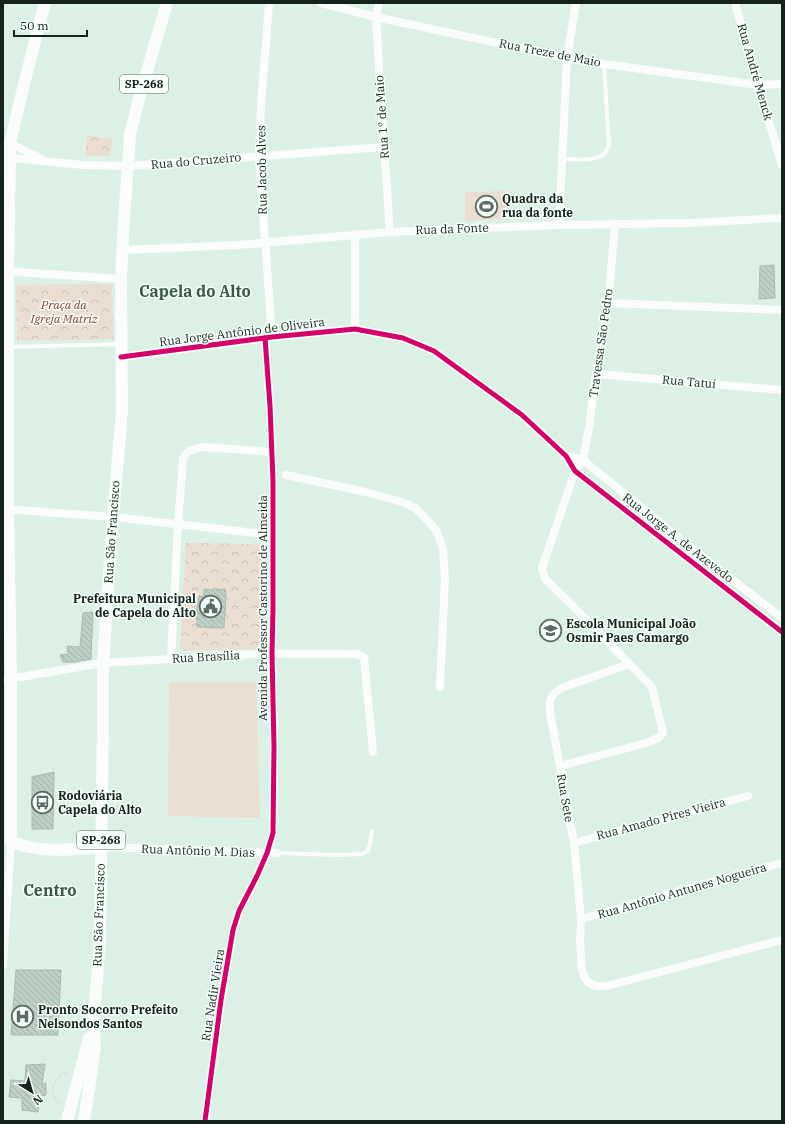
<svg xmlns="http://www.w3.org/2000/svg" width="785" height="1124" viewBox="0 0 785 1124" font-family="'IBM Plex Serif',serif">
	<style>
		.park { fill: url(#park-crowns) }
		.pitch { fill: #ebded1 }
		.building { fill: url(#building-back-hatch); stroke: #a9bab2 }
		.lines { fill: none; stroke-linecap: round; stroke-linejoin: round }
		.path { stroke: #d8dfdc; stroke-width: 1.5; stroke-dasharray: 4 2; stroke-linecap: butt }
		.lane { stroke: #fafdfb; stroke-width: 4 }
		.street { stroke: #fafdfb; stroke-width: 8 }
		.primary { stroke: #fafdfb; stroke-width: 12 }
		.cycleway-casing { stroke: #f7fffb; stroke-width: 8 }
		.cycleway { stroke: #d6006c; stroke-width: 5 }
		.labels { text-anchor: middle; stroke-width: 3; stroke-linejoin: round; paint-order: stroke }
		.shield { fill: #f7fffb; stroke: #58655f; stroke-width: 1 }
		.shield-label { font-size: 11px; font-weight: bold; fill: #14231c }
		.street-label { font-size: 12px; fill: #14231c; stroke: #f7fffb }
		.poi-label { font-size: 12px; font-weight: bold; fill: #14231c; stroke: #f7fffb; text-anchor: start }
		.park-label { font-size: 12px; font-style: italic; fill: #83412b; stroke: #f7fffb }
		.district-label { font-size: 16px; font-weight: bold; fill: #375a4a; stroke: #f7fffb }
	</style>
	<defs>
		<pattern id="park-crowns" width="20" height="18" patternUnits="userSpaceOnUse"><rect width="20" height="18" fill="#ebded1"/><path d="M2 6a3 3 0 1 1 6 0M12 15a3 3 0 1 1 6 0" fill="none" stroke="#c9beb3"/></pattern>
		<pattern id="building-back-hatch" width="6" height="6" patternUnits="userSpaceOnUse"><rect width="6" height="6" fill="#bcd0c6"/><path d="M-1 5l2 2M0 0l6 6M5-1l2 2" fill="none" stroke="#a1b2aa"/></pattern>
	</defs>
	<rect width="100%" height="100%" fill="#dbf1e6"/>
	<!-- park -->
	<g class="park">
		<polygon points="87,135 112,139 110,156 85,156"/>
		<polygon points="112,284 113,339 17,341 16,285"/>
		<polygon points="186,543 259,544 262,554 262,641 255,649 184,651 180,647"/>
	</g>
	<!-- pitch -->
	<g class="pitch">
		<polygon points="508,191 509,219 465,221 465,192"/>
		<polygon points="256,682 260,818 168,816 169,683"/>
	</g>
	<!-- building -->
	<g class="building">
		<polygon points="774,265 775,298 759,299 760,266"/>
		<polygon points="204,589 214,590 225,589 226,595 224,628 197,627 197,619 196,616 199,596 204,596"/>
		<polygon points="93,612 91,659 75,662 63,662 60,655 68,654 67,646 80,647 83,613"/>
		<polygon points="54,772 53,829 32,829 32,777"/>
		<polygon points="16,970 61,970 58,1035 11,1035"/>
		<polygon points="45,1064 42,1084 46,1083 46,1095 39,1096 38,1112 22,1110 22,1098 9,1097 11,1080 25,1081 26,1065"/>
	</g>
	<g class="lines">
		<!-- path -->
		<path class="path" d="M60,1104C46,1091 54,1077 70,1071"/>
		<!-- lane -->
		<g class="lane">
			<path d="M562,159C573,159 595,162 604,154C606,153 607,148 609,146L604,64"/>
			<polyline points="9,347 121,344"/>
			<polyline points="277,853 338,855 362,854 368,851 370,843 372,831"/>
		</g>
		<!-- street -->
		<g class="street">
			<polyline points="269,3 261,106 259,156 272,337"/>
			<polyline points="321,3 376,17 567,58 604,64 758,85 782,84"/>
			<polyline points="379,3 376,17 384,147 390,232"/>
			<polyline points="735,3 758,85 782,165"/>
			<polyline points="10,143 42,159"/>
			<polyline points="3,157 83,165 128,166 384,147"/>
			<polyline points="559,225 567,58 576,3"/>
			<polyline points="355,234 355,329"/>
			<polyline points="123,250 238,245 390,232 559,225 690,223 782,218"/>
			<polyline points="4,271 121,279"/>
			<polyline points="608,303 782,310"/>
			<polyline points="121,357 272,337 355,329 403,338 434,351 522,415 566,456 575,471 782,632"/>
			<polyline points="596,374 782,390"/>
			<polyline points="566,456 583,460 690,547 782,618"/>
			<polyline points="286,475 366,492 402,502 415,508 427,520 436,530 443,548 445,578 440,687"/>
			<polyline points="4,509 113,517 273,535"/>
			<polyline points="171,659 178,525 183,459 186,454 189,451 202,447 272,452"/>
			<path d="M629,664L561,688C550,697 549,698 550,712L574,843L581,919L580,942L582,969L584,977L589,983L596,986H607L782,940"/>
			<polyline points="3,680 103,663 272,653 291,654 357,654 364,657 373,752"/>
			<polyline points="560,766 646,743 658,738 663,733 652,687 570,603 545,579 542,568 575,471 583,460 589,427 596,374 608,303 615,225"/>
			<polyline points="574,843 748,796"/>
			<polyline points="101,847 277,853"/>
			<polyline points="581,919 725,878 782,863"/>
			<polyline points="3,965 11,842"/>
			<polyline points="205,1121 221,1000 233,930 239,911 257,876 267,853 273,833 274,747 272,653 273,609 273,481 270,406 265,338"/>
		</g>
		<!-- primary -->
		<g class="primary">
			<path d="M45,3L26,76L10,143V157L8,271V510L11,678V842C17,843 23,846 29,847C52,852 77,849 101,847"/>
			<polyline points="67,1121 89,1038"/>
			<polyline points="84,1121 95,1048 94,1017 100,939 103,718 103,663 113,517 122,410 121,279 124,217 128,166 130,134 140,95 167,3"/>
		</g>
		<defs>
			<g id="cycleway">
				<polyline points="121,357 272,337 355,329 403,338 434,351 522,415 566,456 575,471 782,632"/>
				<polyline points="205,1121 221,1000 233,930 239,911 257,876 267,853 273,833 274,747 272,653 273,609 273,481 270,406 265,338"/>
			</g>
		</defs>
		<!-- cycleway casing -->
		<use href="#cycleway" class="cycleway-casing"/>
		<!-- cycleway -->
		<use href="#cycleway" class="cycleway"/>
	</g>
	<!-- icons -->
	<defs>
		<symbol id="stadium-ring" viewBox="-11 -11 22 22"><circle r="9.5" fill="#f7fffb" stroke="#5a6b63" stroke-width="1.5"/><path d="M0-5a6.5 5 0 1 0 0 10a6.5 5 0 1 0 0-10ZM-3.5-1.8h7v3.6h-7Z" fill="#5a6b63"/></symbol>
		<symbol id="civic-ring" viewBox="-11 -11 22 22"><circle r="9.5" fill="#f7fffb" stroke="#5a6b63" stroke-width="1.5"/><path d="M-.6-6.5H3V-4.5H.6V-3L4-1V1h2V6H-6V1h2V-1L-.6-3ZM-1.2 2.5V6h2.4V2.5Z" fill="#5a6b63"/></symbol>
		<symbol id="school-ring" viewBox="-11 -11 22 22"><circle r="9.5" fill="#f7fffb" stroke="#5a6b63" stroke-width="1.5"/><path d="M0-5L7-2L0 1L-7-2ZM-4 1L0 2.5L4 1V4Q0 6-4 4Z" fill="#5a6b63"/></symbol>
		<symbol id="bus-ring" viewBox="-11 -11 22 22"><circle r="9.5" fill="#f7fffb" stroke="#5a6b63" stroke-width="1.5"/><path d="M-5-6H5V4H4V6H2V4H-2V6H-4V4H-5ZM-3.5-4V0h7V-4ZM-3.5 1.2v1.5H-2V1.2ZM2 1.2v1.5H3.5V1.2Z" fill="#5a6b63"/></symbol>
		<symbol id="hospital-ring" viewBox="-11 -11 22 22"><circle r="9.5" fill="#f7fffb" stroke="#5a6b63" stroke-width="1.5"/><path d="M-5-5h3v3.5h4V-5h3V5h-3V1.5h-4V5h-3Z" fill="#5a6b63"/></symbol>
	</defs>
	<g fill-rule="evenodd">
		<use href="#stadium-ring" x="474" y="194" width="25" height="25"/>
		<use href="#civic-ring" x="198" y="594" width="25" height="25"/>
		<use href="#school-ring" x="538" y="618" width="25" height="25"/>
		<use href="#bus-ring" x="30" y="790" width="25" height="25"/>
		<use href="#hospital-ring" x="10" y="1004" width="25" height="25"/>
	</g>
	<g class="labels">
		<!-- shield labels -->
		<g class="shield">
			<rect x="120" y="75" width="48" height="18" rx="3"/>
			<rect x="77" y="831" width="48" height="18" rx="3"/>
		</g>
		<g class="shield-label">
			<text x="144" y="88">SP-268</text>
			<text x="101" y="844">SP-268</text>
		</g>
		<!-- street labels -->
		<g class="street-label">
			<text transform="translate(550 53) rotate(11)" y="4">Rua Treze de Maio</text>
			<text transform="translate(755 72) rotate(74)" y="4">Rua André Menck</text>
			<text transform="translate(382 117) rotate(-94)" y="4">Rua 1º de Maio</text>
			<text transform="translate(196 161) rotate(-5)" y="4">Rua do Cruzeiro</text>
			<text transform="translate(262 170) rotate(-91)" y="4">Rua Jacob Alves</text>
			<text transform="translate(452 229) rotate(-2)" y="4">Rua da Fonte</text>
			<text transform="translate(242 332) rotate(-7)" y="4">Rua Jorge Antônio de Oliveira</text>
			<text transform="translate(601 343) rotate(-82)" y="4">Travessa São Pedro</text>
			<text transform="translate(689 382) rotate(5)" y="4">Rua Tatuí</text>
			<text transform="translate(112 532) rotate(-86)" y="4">Rua São Francisco</text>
			<text transform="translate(678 538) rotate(38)" y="4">Rua Jorge A. de Azevedo</text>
			<text transform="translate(263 608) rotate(-90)" y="4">Avenida Professor Castorino de Almeida</text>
			<text transform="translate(206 657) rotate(-3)" y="4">Rua Brasília</text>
			<text transform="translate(565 798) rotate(80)" y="4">Rua Sete</text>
			<text transform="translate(661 819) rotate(-15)" y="4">Rua Amado Pires Vieira</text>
			<text transform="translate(198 851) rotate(2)" y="4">Rua Antônio M. Dias</text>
			<text transform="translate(682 891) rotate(-16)" y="4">Rua Antônio Antunes Nogueira</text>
			<text transform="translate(99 915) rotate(-88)" y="4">Rua São Francisco</text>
			<text transform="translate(213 995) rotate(-81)" y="4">Rua Nadir Vieira</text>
		</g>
		<!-- poi labels -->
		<g class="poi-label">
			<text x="502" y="203">Quadra da<tspan x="502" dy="14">rua da fonte</tspan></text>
			<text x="196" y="603" text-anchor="end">Prefeitura Municipal<tspan x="196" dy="14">de Capela do Alto</tspan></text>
			<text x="566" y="628">Escola Municipal João<tspan x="566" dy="14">Osmir Paes Camargo</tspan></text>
			<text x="58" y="800">Rodoviária<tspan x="58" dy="14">Capela do Alto</tspan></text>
			<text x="38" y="1014">Pronto Socorro Prefeito<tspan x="38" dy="14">Nelsondos Santos</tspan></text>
		</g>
		<!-- park labels -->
		<g class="park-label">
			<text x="64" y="309">Praça da<tspan x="64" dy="14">Igreja Matriz</tspan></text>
		</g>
		<!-- district labels -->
		<g class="district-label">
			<text x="195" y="297">Capela do Alto</text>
			<text x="50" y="896">Centro</text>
		</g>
	</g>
	<!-- border -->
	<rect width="785" height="1124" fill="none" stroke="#14231c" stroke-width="8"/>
	<!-- north arrow -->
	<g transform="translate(32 1092) rotate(143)" stroke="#f7fffb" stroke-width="3" paint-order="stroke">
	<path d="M0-3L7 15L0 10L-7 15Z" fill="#14231c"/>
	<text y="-6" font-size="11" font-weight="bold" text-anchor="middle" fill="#14231c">N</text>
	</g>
	<!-- scale -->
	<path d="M14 30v6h73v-6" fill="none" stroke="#14231c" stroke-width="2"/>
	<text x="20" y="30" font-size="12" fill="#14231c" stroke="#f7fffb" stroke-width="3" paint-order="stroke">50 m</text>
</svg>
